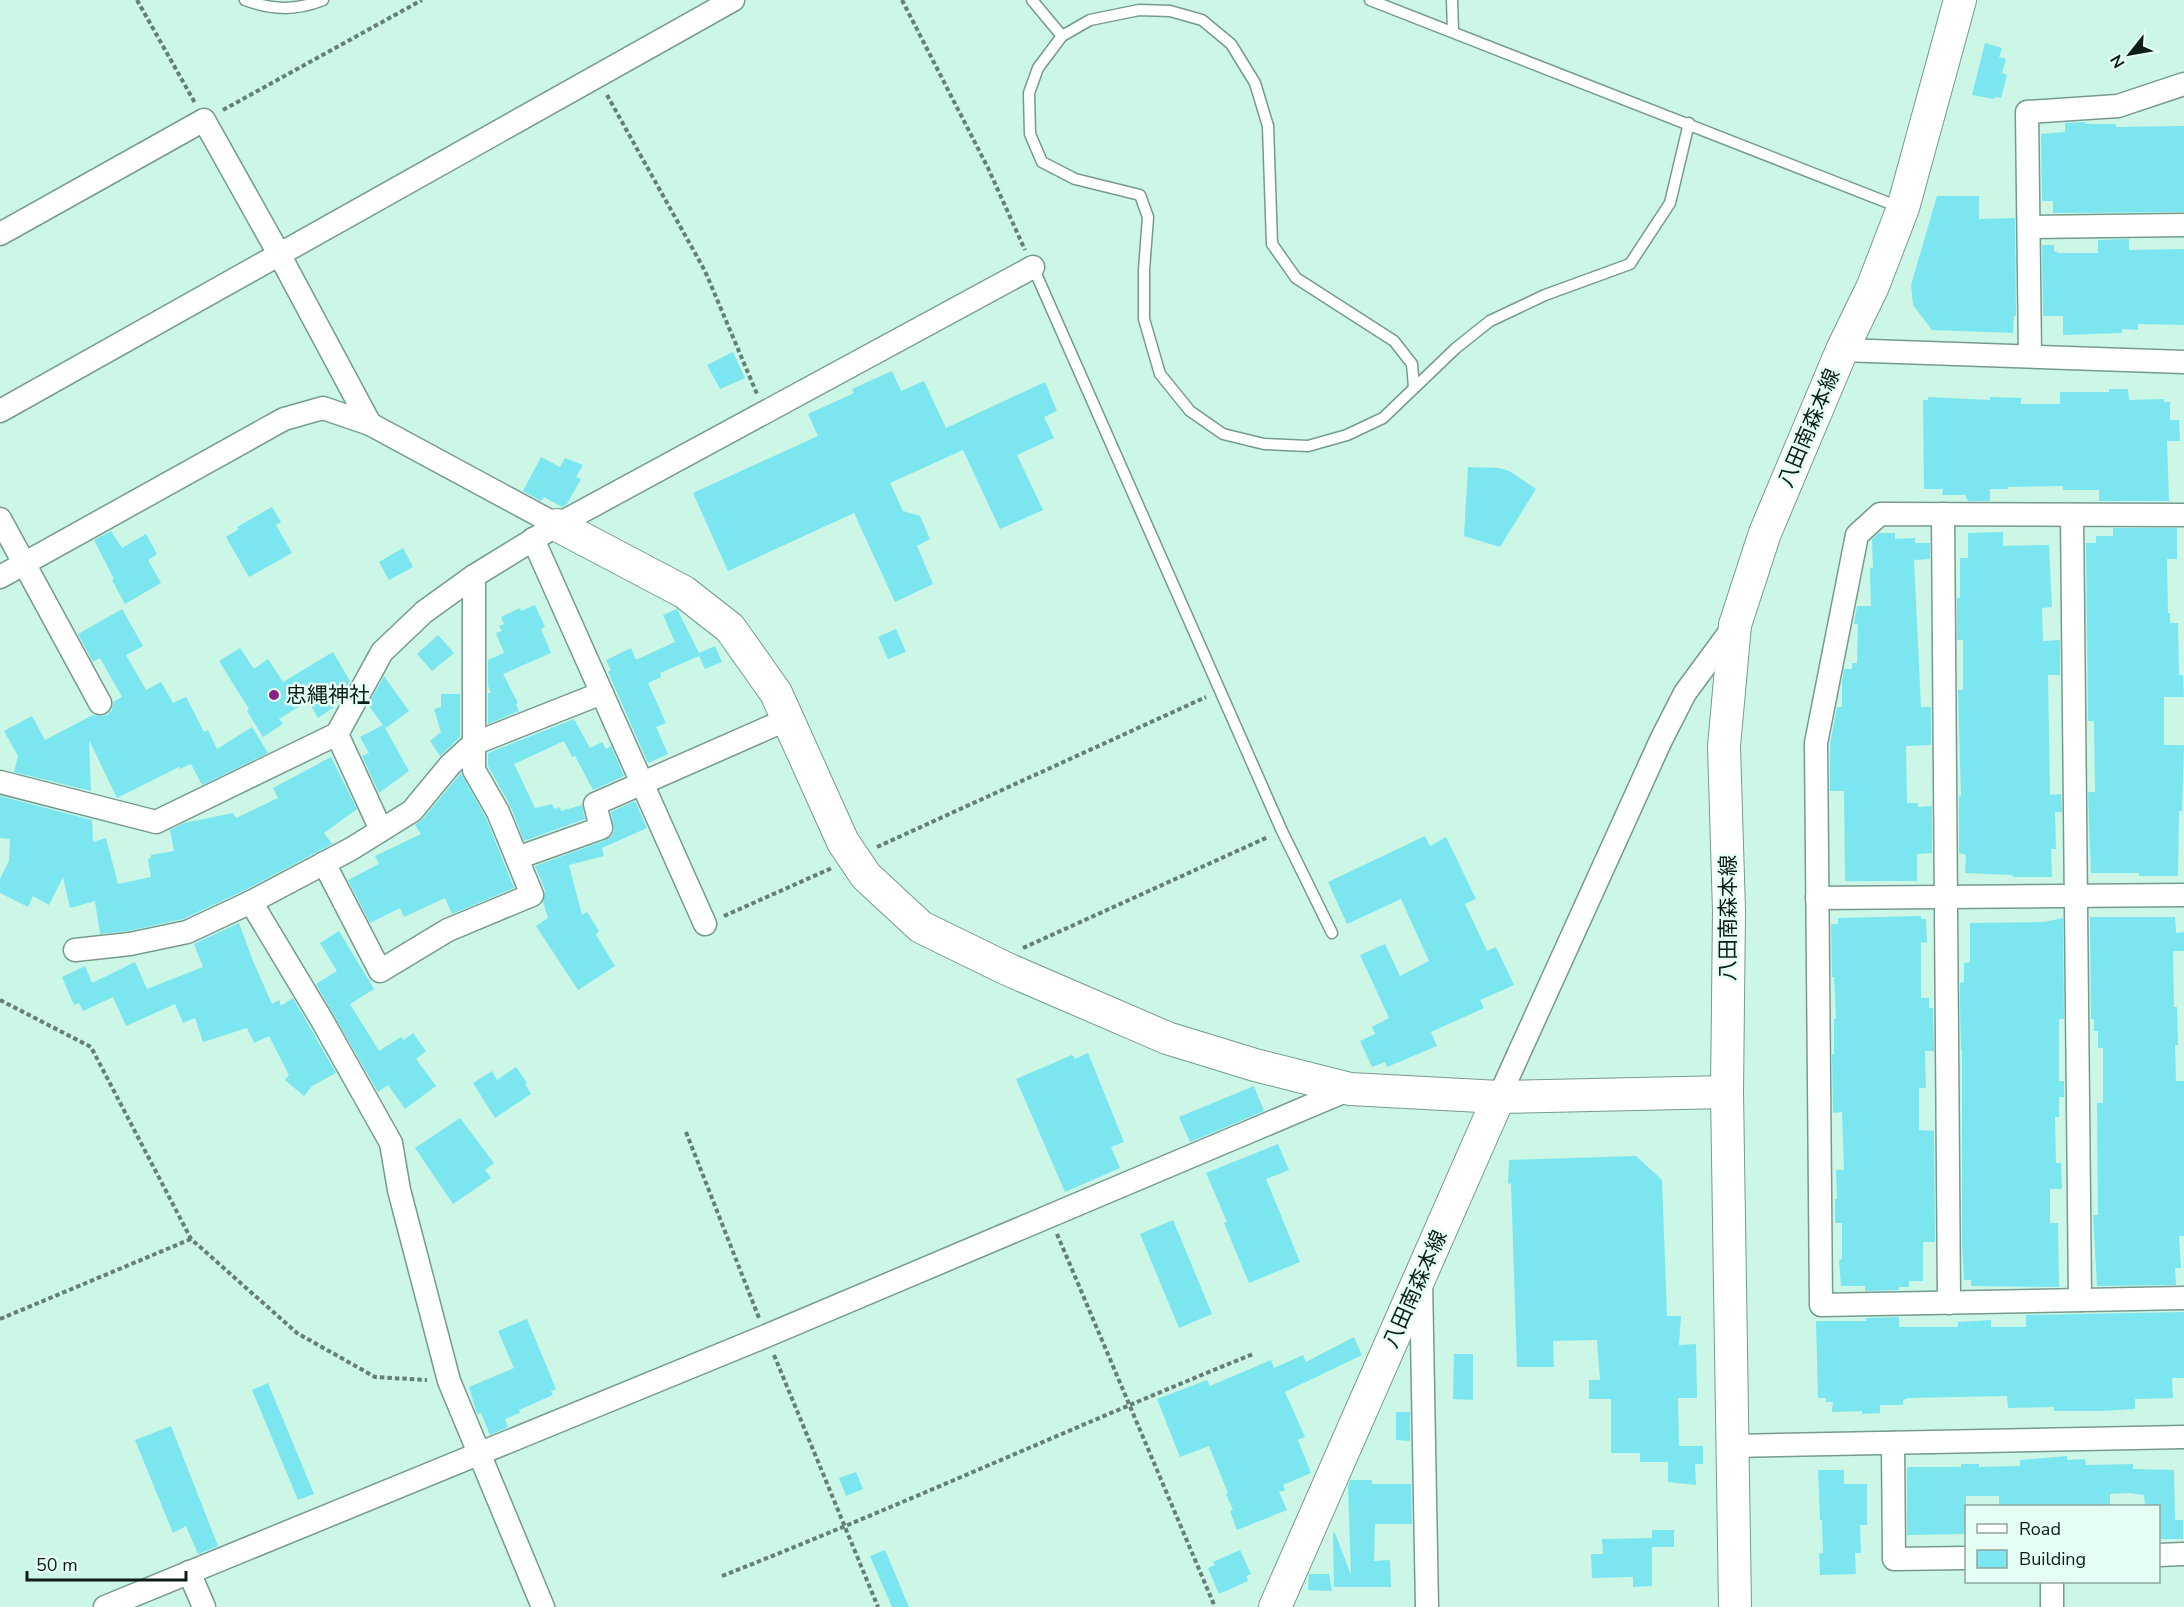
<svg xmlns="http://www.w3.org/2000/svg" width="2184" height="1607" viewBox="0 0 2184 1607" font-family="'Nunito Sans','Noto Sans JP',sans-serif">
	<style>
		.building { fill: #7be6ef }
		.lines { fill: none; stroke-linecap: round; stroke-linejoin: round }
		.lane-casing { stroke: #759b8e; stroke-width: 13 }
		.street-casing { stroke: #759b8e; stroke-width: 25 }
		.secondary-casing { stroke: #759b8e; stroke-width: 34 }
		.path { stroke: #647f75; stroke-width: 4; stroke-dasharray: 4.5 3; stroke-linecap: butt }
		.lane { stroke: #fff; stroke-width: 10 }
		.street { stroke: #fff; stroke-width: 22 }
		.secondary { stroke: #fff; stroke-width: 32 }
		.poi-dot { fill: #882086; stroke: #e6fff5; stroke-width: 2 }
		.labels { text-anchor: middle; stroke-width: 5; stroke-linejoin: round; paint-order: stroke }
		.street-label { font-size: 21px; fill: #0e1d18; stroke: #e6fff5 }
		.poi-label { font-size: 21px; fill: #0e1d18; stroke: #e6fff5; text-anchor: start }
	</style>
	<rect width="100%" height="100%" fill="#ccf6e6"/>
	<!-- building -->
	<g class="building">
		<polygon points="1985,43 2002,48 1999,57 2006,59 2002,73 2007,75 2001,98 1995,97 1994,99 1972,95"/>
		<polygon points="2085,122 2085,124 2116,124 2116,127 2184,126 2184,212 2053,213 2053,201 2042,201 2041,134 2065,132 2065,123"/>
		<polygon points="1937,196 1979,196 1979,219 2015,218 2016,316 2014,316 2013,333 1932,330 1913,305 1911,285"/>
		<polygon points="2129,239 2129,250 2184,249 2184,325 2138,324 2138,330 2122,329 2122,333 2063,335 2063,316 2043,316 2042,245 2054,245 2054,251 2059,253 2098,253 2098,240"/>
		<polygon points="733,352 745,378 720,389 707,365"/>
		<polygon points="892,371 901,391 924,381 946,428 1045,382 1057,411 1044,417 1054,438 1017,455 1043,510 1000,529 963,450 890,483 903,511 920,516 930,539 917,546 933,584 895,602 854,513 728,571 693,493 818,436 808,414 854,393 852,389"/>
		<polygon points="2109,389 2128,389 2129,400 2164,399 2164,402 2170,402 2170,420 2179,420 2180,441 2167,441 2169,501 2099,501 2099,490 2063,490 2063,486 2008,487 2008,489 1990,489 1990,501 1968,501 1965,495 1942,495 1943,489 1924,489 1923,400 1928,400 1928,397 1990,400 1990,397 2021,398 2021,404 2060,404 2060,392 2109,392"/>
		<polygon points="541,457 560,467 565,458 583,465 576,477 581,479 567,504 562,507 544,497 541,501 523,491"/>
		<polygon points="1468,467 1499,468 1509,471 1536,489 1500,547 1464,536"/>
		<polygon points="272,507 281,522 276,525 292,553 249,577 226,537 239,529 237,527"/>
		<polygon points="2113,528 2177,528 2177,559 2167,559 2168,613 2170,613 2170,623 2178,623 2179,675 2183,675 2184,697 2164,697 2164,745 2184,745 2182,811 2179,811 2178,876 2139,876 2139,873 2091,873 2088,792 2095,792 2094,721 2088,721 2086,543 2096,543 2096,536 2113,536"/>
		<polygon points="111,531 122,548 146,534 157,554 148,560 161,583 125,604 112,580 114,579 94,540"/>
		<polygon points="2003,532 2003,546 2049,545 2052,607 2042,608 2043,641 2060,640 2060,675 2048,675 2050,795 2061,794 2062,812 2055,812 2056,849 2051,849 2052,877 2013,877 2012,875 1965,873 1966,855 1959,853 1959,796 1961,796 1958,690 1963,690 1963,640 1957,640 1957,598 1960,598 1960,558 1968,558 1968,533"/>
		<polygon points="1879,533 1895,533 1895,539 1915,538 1915,543 1930,543 1930,559 1914,560 1921,707 1931,707 1931,745 1906,746 1907,803 1918,803 1918,807 1932,806 1932,853 1917,854 1917,881 1845,881 1844,791 1830,791 1830,744 1837,707 1842,707 1842,683 1844,669 1852,669 1852,663 1857,663 1858,624 1854,624 1857,606 1871,606 1870,568 1873,568 1872,539"/>
		<polygon points="403,548 413,567 389,580 379,562"/>
		<polygon points="535,605 545,627 541,629 551,653 503,674 518,703 516,704 519,711 488,724 488,693 491,693 488,686 488,660 504,653 496,633 502,631 499,626 504,624 501,617 520,608 521,611"/>
		<polygon points="122,609 143,646 126,655 146,690 161,682 173,703 186,697 204,732 208,730 217,749 252,727 268,753 202,785 191,764 180,769 179,767 117,798 89,740 91,791 14,772 18,756 4,731 32,716 45,740 93,715 100,716 107,715 112,710 113,702 122,697 100,658 93,662 78,634"/>
		<polygon points="677,609 699,653 715,646 722,662 705,669 699,656 660,673 661,677 648,683 666,723 656,727 668,754 648,763 608,672 611,670 606,660 631,648 636,660 675,642 663,615"/>
		<polygon points="896,629 906,652 888,659 878,637"/>
		<polygon points="438,635 454,653 432,671 417,654"/>
		<polygon points="240,648 254,669 268,659 283,682 333,652 350,681 333,708 318,718 308,701 279,719 283,724 263,737 247,711 249,709 219,661"/>
		<polygon points="384,676 409,711 386,728 384,726 409,771 379,793 362,756 369,753 360,737 383,725 368,705"/>
		<polygon points="441,694 460,694 460,737 440,756 430,741 441,732 434,709 441,707"/>
		<polygon points="574,719 590,748 602,742 606,749 611,746 624,776 593,790 575,756 572,757 564,741 514,764 535,808 552,804 554,809 560,807 561,811 582,805 585,819 524,841 510,805 488,766 488,753"/>
		<polygon points="331,757 357,809 324,833 332,844 245,890 183,919 128,931 100,934 95,901 70,908 63,877 49,905 33,896 28,907 0,893 0,879 9,861 10,839 0,838 0,796 92,820 93,842 106,838 118,884 151,877 148,859 151,858 151,855 174,851 170,830 184,823 233,813 236,818 278,798 273,788"/>
		<polygon points="461,773 486,818 514,888 452,914 445,898 404,917 400,908 370,923 348,880 379,864 375,856 421,834 415,825 422,820"/>
		<polygon points="635,801 647,828 602,848 604,856 569,865 582,915 587,912 599,931 596,935 615,966 578,990 536,926 548,918 543,902 545,890 535,866 606,840 611,837 614,831 611,812"/>
		<polygon points="1425,836 1430,846 1446,837 1476,899 1465,904 1487,951 1496,947 1514,985 1480,1000 1484,1008 1431,1032 1437,1046 1387,1067 1385,1062 1372,1067 1360,1041 1375,1034 1372,1027 1389,1018 1360,955 1385,944 1400,976 1429,961 1401,899 1347,924 1328,882"/>
		<polygon points="1921,916 1921,919 1926,919 1927,943 1921,942 1921,998 1929,998 1929,1008 1933,1008 1934,1051 1925,1051 1926,1088 1919,1088 1919,1130 1934,1131 1935,1242 1923,1242 1923,1281 1909,1281 1909,1287 1899,1287 1899,1290 1865,1291 1865,1286 1841,1286 1839,1260 1842,1259 1842,1223 1835,1223 1835,1199 1837,1199 1836,1170 1844,1170 1842,1112 1833,1113 1832,1054 1834,1054 1834,1019 1836,1019 1834,977 1832,977 1831,924 1838,924 1838,918"/>
		<polygon points="2090,917 2175,917 2176,933 2184,932 2184,951 2173,951 2174,1007 2177,1007 2178,1045 2175,1045 2176,1081 2184,1081 2184,1236 2179,1236 2181,1268 2175,1268 2176,1285 2097,1286 2093,1215 2098,1215 2097,1103 2103,1103 2103,1048 2098,1048 2098,1031 2094,1031 2094,1019 2091,1019"/>
		<polygon points="2063,918 2064,1019 2059,1019 2059,1081 2064,1081 2064,1097 2059,1097 2059,1117 2055,1117 2056,1163 2061,1163 2062,1189 2050,1189 2050,1223 2058,1223 2059,1287 1971,1286 1971,1280 1964,1280 1962,1241 1962,1049 1961,1050 1960,1007 1960,983 1964,982 1964,963 1970,962 1970,923 2044,922"/>
		<polygon points="239,923 253,961 272,1004 279,1000 281,1006 293,998 336,1073 312,1086 304,1096 285,1080 289,1075 269,1036 254,1043 247,1028 203,1042 195,1018 183,1023 175,1004 126,1026 113,997 83,1011 79,1003 74,1005 62,977 85,966 92,983 135,962 147,989 203,967 194,944"/>
		<polygon points="339,931 374,989 350,1004 379,1051 401,1037 404,1040 413,1033 426,1051 416,1059 436,1086 405,1109 388,1085 378,1092 316,984 337,971 320,943"/>
		<polygon points="1088,1053 1124,1142 1111,1147 1120,1168 1065,1192 1016,1079 1072,1055 1075,1059"/>
		<polygon points="516,1067 527,1083 525,1084 531,1094 495,1118 473,1083 492,1071 497,1080"/>
		<polygon points="1254,1086 1264,1111 1190,1142 1179,1117"/>
		<polygon points="460,1118 494,1163 485,1170 491,1178 453,1204 415,1148"/>
		<polygon points="1278,1144 1289,1170 1266,1179 1300,1262 1249,1283 1224,1223 1227,1222 1206,1173"/>
		<polygon points="1636,1156 1662,1180 1667,1316 1681,1316 1679,1345 1696,1344 1697,1398 1678,1398 1679,1446 1703,1446 1703,1464 1695,1464 1696,1485 1668,1482 1668,1462 1640,1462 1640,1453 1611,1453 1611,1399 1589,1399 1589,1380 1600,1380 1597,1340 1553,1341 1554,1367 1517,1367 1511,1183 1508,1184 1509,1160"/>
		<polygon points="1173,1220 1212,1314 1179,1328 1140,1234"/>
		<polygon points="2184,1312 2184,1378 2172,1378 2173,1398 2135,1399 2135,1409 2102,1411 2054,1411 2054,1407 2008,1408 2007,1396 1908,1398 1903,1400 1903,1405 1880,1405 1880,1413 1862,1414 1862,1411 1832,1412 1833,1402 1826,1402 1826,1398 1818,1398 1816,1321 1866,1321 1866,1318 1899,1317 1899,1327 1958,1327 1958,1322 1991,1320 1991,1327 2026,1327 2026,1315"/>
		<polygon points="527,1319 556,1389 551,1391 553,1395 519,1410 520,1413 505,1419 508,1427 490,1435 481,1413 477,1414 469,1387 514,1368 498,1331"/>
		<polygon points="1354,1337 1362,1355 1285,1392 1305,1437 1298,1440 1311,1473 1283,1485 1285,1490 1279,1492 1287,1510 1237,1530 1230,1511 1233,1510 1226,1494 1228,1493 1209,1446 1180,1457 1157,1399 1207,1380 1210,1386 1271,1360 1274,1368 1303,1355 1306,1362"/>
		<polygon points="1454,1354 1473,1354 1473,1400 1453,1399"/>
		<polygon points="268,1383 314,1494 298,1500 252,1390"/>
		<polygon points="1396,1412 1410,1412 1410,1441 1396,1440"/>
		<polygon points="171,1426 218,1546 198,1554 186,1526 173,1533 135,1440"/>
		<polygon points="2067,1456 2067,1460 2085,1459 2086,1465 2133,1464 2133,1469 2174,1470 2175,1520 2183,1520 2183,1539 2158,1539 2158,1506 2145,1506 2144,1495 2129,1493 2110,1494 2110,1506 1999,1506 1999,1496 1966,1496 1966,1534 1907,1535 1907,1467 1961,1467 1961,1464 1979,1464 1979,1467 2020,1466 2020,1460"/>
		<polygon points="1818,1470 1844,1470 1844,1484 1867,1484 1867,1525 1860,1525 1861,1553 1855,1553 1856,1574 1820,1575 1819,1554 1823,1553 1822,1520 1820,1520"/>
		<polygon points="856,1472 863,1489 846,1496 839,1478"/>
		<polygon points="1350,1480 1372,1480 1372,1484 1411,1484 1412,1524 1375,1524 1374,1561 1390,1560 1391,1587 1334,1587 1333,1533 1335,1533 1351,1575 1348,1486"/>
		<polygon points="1652,1530 1674,1530 1674,1547 1652,1547 1652,1586 1633,1587 1633,1577 1592,1578 1591,1554 1603,1554 1602,1539 1652,1538"/>
		<polygon points="885,1550 909,1607 892,1607 870,1556"/>
		<polygon points="1240,1550 1251,1574 1246,1576 1248,1581 1219,1594 1208,1568 1215,1565 1213,1562"/>
		<polygon points="1309,1574 1329,1574 1332,1591 1308,1590"/>
	</g>
	<g class="lines">
		<defs>
			<g id="lane">
				<path d="M245,0C272,10 295,11 323,0"/>
				<polyline points="1032,0 1062,36"/>
				<polyline points="1370,0 1899,207"/>
				<polyline points="1452,0 1453,32"/>
				<polyline points="1033,267 1282,831 1332,933"/>
				<polyline points="1414,387 1412,364 1394,341 1296,278 1272,244 1268,126 1255,83 1231,44 1202,20 1170,11 1139,10 1090,20 1062,36 1038,68 1029,93 1030,134 1042,162 1075,179 1140,195 1148,217 1144,270 1144,319 1160,374 1190,411 1223,434 1264,444 1308,446 1347,435 1383,418 1456,348 1490,321 1545,295 1630,264 1670,203 1689,123"/>
			</g>
			<g id="street">
				<polyline points="2029,227 2184,225"/>
				<polyline points="0,234 204,120 279,254 370,424"/>
				<polyline points="1842,350 2184,362"/>
				<polyline points="2030,356 2027,112 2118,106 2184,84"/>
				<polyline points="0,411 733,0"/>
				<polyline points="1943,514 1949,1303"/>
				<polyline points="2072,515 2080,1300"/>
				<polyline points="2184,515 1880,514 1857,535 1816,743 1821,1305 2184,1298"/>
				<polyline points="0,519 100,703"/>
				<polyline points="533,539 705,924"/>
				<polyline points="0,577 284,419 323,408 370,424 557,525"/>
				<polyline points="337,734 381,830"/>
				<polyline points="0,782 156,822 337,734 382,652 424,612 474,576 557,525 1033,267"/>
				<polyline points="517,858 601,828 595,804 788,719"/>
				<polyline points="324,863 380,971 448,930 532,895 498,812 474,770 474,576"/>
				<polyline points="1817,898 2184,895"/>
				<polyline points="251,902 323,1022 391,1143 399,1190 449,1381 543,1607"/>
				<polyline points="75,950 130,944 187,932 251,902 351,849 412,811 450,765 473,744 602,693"/>
				<polyline points="1499,1097 1661,740 1685,693 1735,625"/>
				<polyline points="1421,1281 1427,1607"/>
				<polyline points="1893,1443 1894,1559 1966,1558"/>
				<polyline points="1733,1446 2184,1437"/>
				<polyline points="2158,1555 2184,1554"/>
				<polyline points="189,1572 204,1607"/>
				<polyline points="2052,1582 2052,1607"/>
				<polyline points="105,1607 766,1336 1350,1089"/>
			</g>
			<g id="secondary">
				<polyline points="557,525 684,592 730,628 776,693 843,842 866,876 921,927 1007,969 1167,1038 1255,1065 1350,1089 1499,1097 1727,1092"/>
				<polyline points="1275,1607 1499,1097"/>
				<polyline points="1735,1607 1727,1092 1729,911 1724,746 1735,625 1765,533 1842,350 1873,286 1903,208 1960,0"/>
			</g>
		</defs>
		<!-- lane casing -->
		<use href="#lane" class="lane-casing"/>
		<!-- street casing -->
		<use href="#street" class="street-casing"/>
		<!-- secondary casing -->
		<use href="#secondary" class="secondary-casing"/>
		<!-- path -->
		<g class="path">
			<polyline points="137,0 195,103"/>
			<polyline points="902,0 988,168 1025,250"/>
			<polyline points="607,95 705,271 757,394"/>
			<polyline points="223,110 422,0"/>
			<polyline points="877,847 1206,697"/>
			<polyline points="724,916 832,868"/>
			<polyline points="1023,948 1268,837"/>
			<polyline points="0,1000 91,1047 191,1239 297,1333 375,1377 427,1380"/>
			<polyline points="686,1132 759,1318"/>
			<polyline points="1057,1234 1215,1607"/>
			<polyline points="0,1319 191,1239"/>
			<polyline points="774,1355 878,1607"/>
			<path d="M722,1576C900,1506 1075,1426 1253,1354"/>
		</g>
		<!-- lane -->
		<use href="#lane" class="lane"/>
		<!-- street -->
		<use href="#street" class="street"/>
		<!-- secondary -->
		<use href="#secondary" class="secondary"/>
	</g>
	<!-- markers -->
	<circle class="poi-dot" cx="274" cy="695" r="6"/>
	<g class="labels">
		<!-- street labels -->
		<g class="street-label">
			<text transform="translate(1809 428) rotate(-67)" y="7">八田南森本線</text>
			<text transform="translate(1728 918) rotate(-90)" y="7">八田南森本線</text>
			<text transform="translate(1415 1289) rotate(-66)" y="7">八田南森本線</text>
		</g>
		<!-- poi labels -->
		<g class="poi-label">
			<text x="286" y="702">忠縄神社</text>
		</g>
	</g>
	<!-- legend -->
	<rect x="1965" y="1505" width="195" height="78" fill="#e6fff5" stroke="#90a59d" stroke-width="1.5"/>
	<rect x="1977" y="1524" width="30" height="9" fill="#ffffff" stroke="#90a59d" stroke-width="1.5"/>
	<text x="2019" y="1535" font-size="18" fill="#0e1d18">Road</text>
	<rect x="1977" y="1550" width="30" height="18" fill="#7be6ef" stroke="#90a59d" stroke-width="1.5"/>
	<text x="2019" y="1565" font-size="18" fill="#0e1d18">Building</text>
	<!-- north arrow -->
	<g transform="translate(2130 54) rotate(239)" stroke="#e6fff5" stroke-width="4.5" paint-order="stroke">
	<path d="M0-4.5L10 22L0 15L-10 22Z" fill="#0e1d18"/>
	<text y="-9" font-size="16" font-weight="bold" text-anchor="middle" fill="#0e1d18">N</text>
	</g>
	<!-- scale -->
	<path d="M27 1571v9h159v-9" fill="none" stroke="#0e1d18" stroke-width="3"/>
	<text x="36" y="1571" font-size="18" fill="#0e1d18" stroke="#e6fff5" stroke-width="4.5" paint-order="stroke">50 m</text>
</svg>
